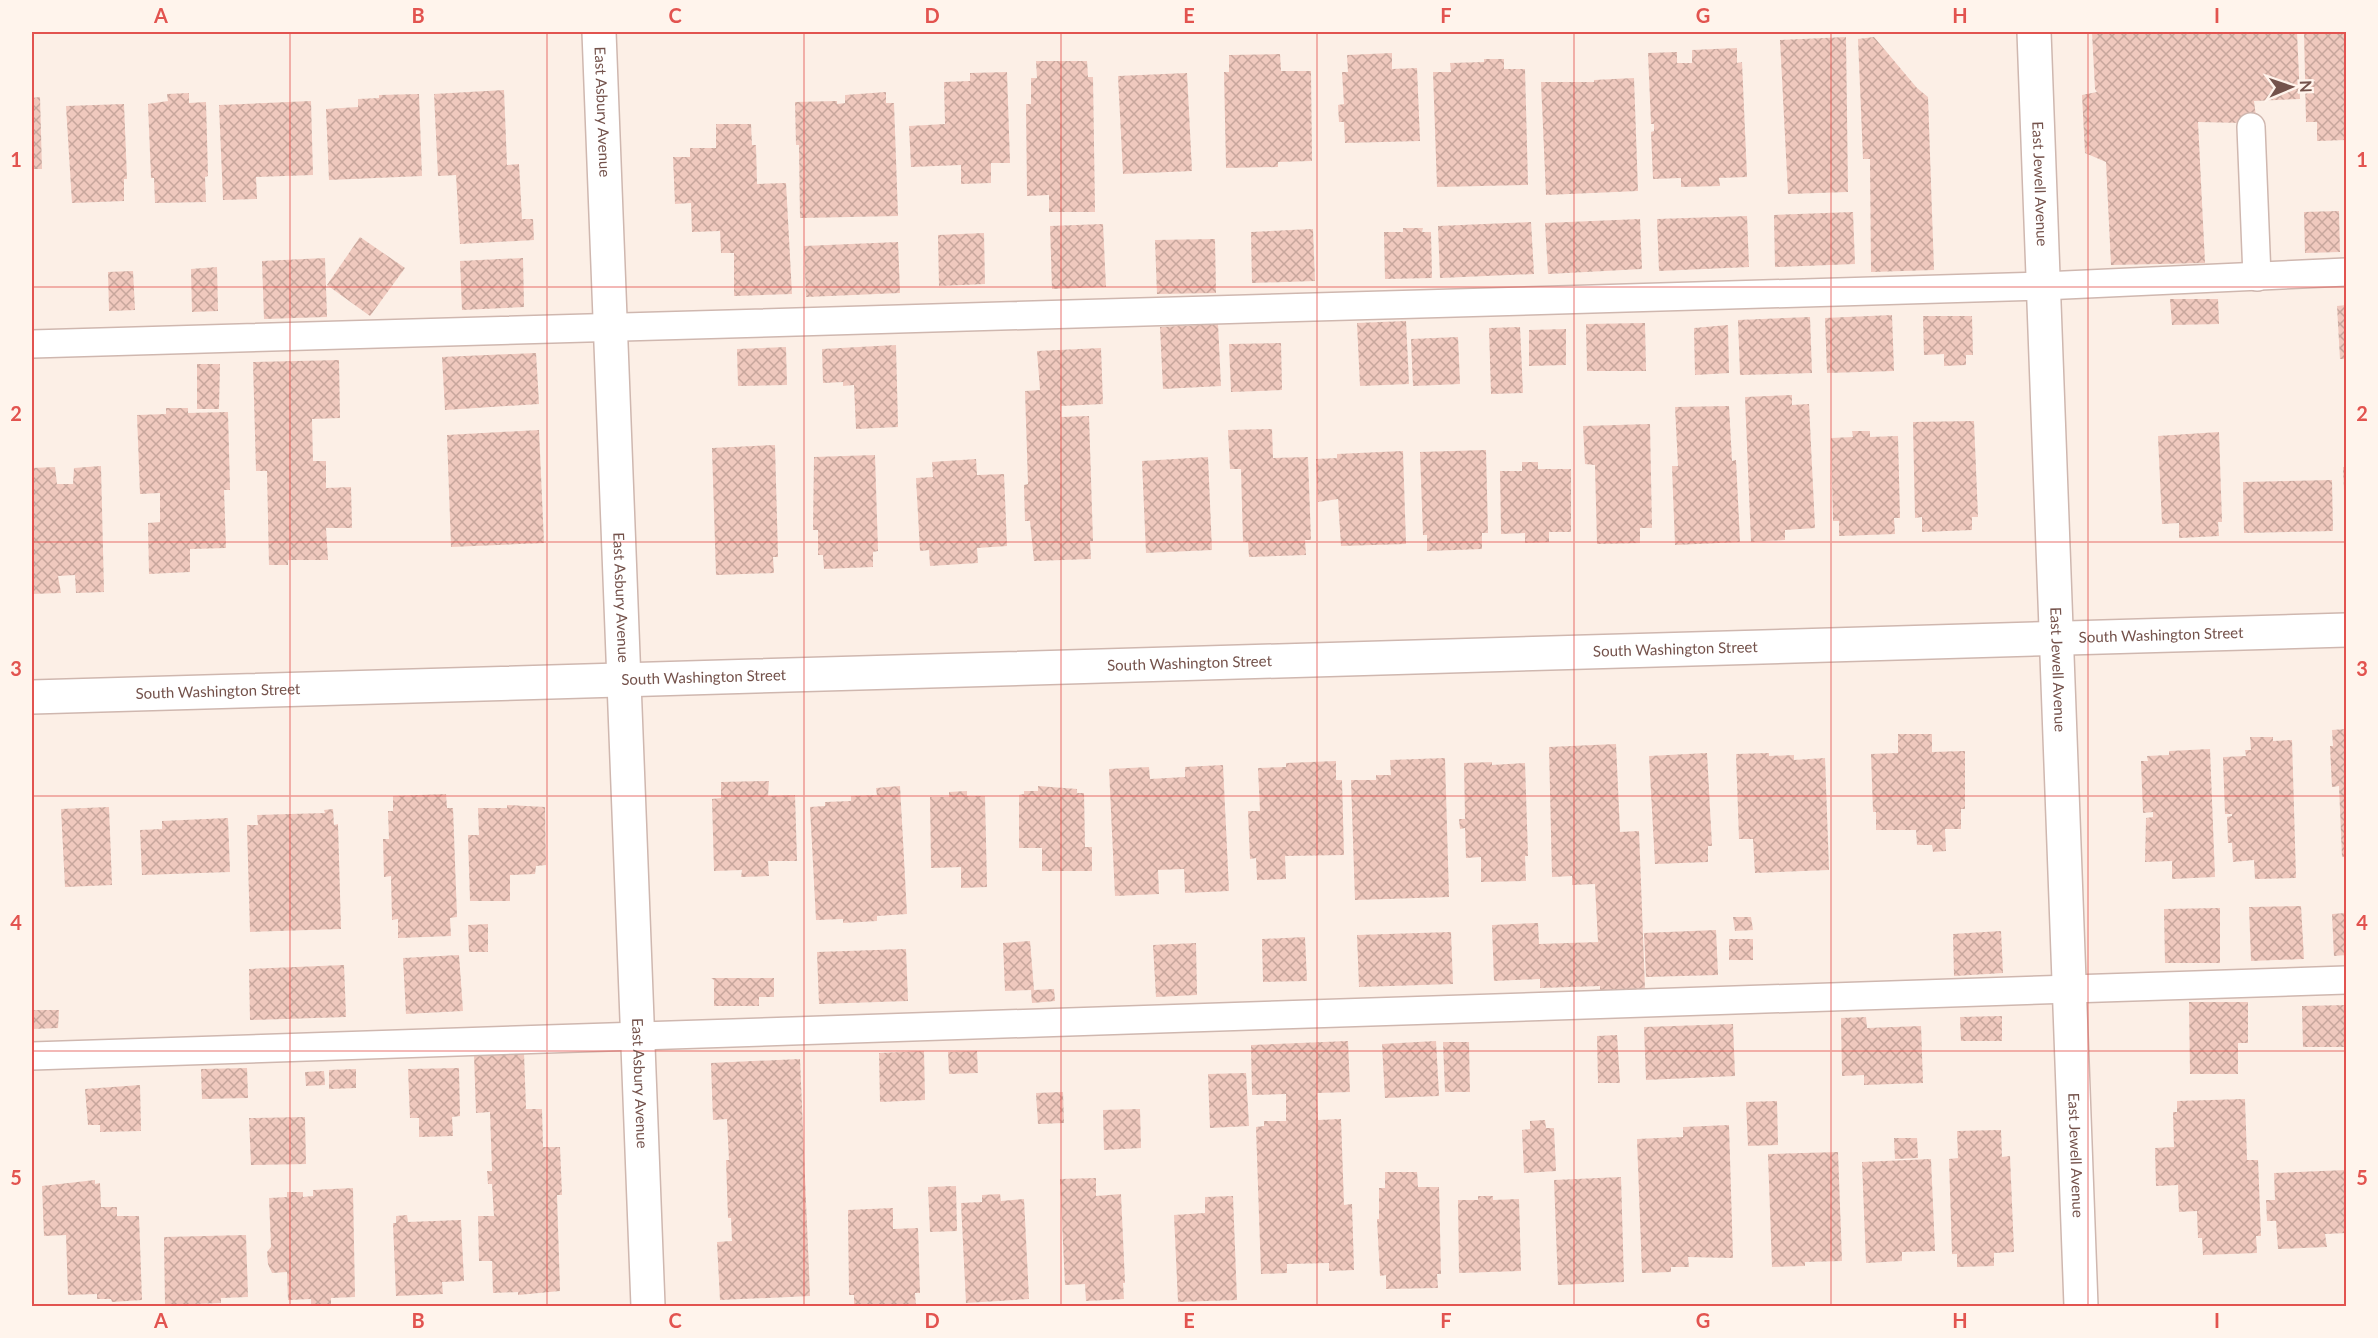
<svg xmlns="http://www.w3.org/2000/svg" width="2378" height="1338" viewBox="0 0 2378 1338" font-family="Lato,sans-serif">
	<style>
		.building { fill: url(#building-cross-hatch) }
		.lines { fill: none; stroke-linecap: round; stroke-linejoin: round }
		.service-casing { stroke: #cfb7af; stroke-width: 30 }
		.minor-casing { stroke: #cfb7af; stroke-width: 36 }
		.service { stroke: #fff; stroke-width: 27 }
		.minor { stroke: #fff; stroke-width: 33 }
		.grid { fill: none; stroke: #e2534f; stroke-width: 1.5; stroke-opacity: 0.55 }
		.labels { text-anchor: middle; stroke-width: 5; stroke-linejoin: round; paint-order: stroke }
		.street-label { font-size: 15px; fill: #74524b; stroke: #fff4ec }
		.neatline { fill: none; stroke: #e2534f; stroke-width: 2 }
		.grid-label { font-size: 20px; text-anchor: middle; font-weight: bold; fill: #e2534f }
	</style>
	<defs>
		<pattern id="building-cross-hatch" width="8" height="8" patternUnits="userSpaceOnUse" patternTransform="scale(1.5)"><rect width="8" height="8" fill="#f0c9be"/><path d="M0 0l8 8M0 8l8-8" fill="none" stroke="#c7a69c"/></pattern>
	</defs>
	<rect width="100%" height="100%" fill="#fcefe6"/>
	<!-- building -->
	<g class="building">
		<polygon points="2092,32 2297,32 2300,99 2254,101 2256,117 2243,123 2198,122 2205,263 2111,265 2106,162 2085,153 2082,95 2097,92 2095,89"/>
		<polygon points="2304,32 2346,32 2346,140 2317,141 2317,122 2306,122"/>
		<polygon points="1846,37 1848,192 1788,194 1780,40"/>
		<polygon points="1874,37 1917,88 1928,97 1934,270 1871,272 1870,159 1863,159 1858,39"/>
		<polygon points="1737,48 1737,63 1742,62 1747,177 1719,178 1720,186 1681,187 1681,178 1653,179 1651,132 1654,131 1654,124 1651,124 1648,53 1677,52 1677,63 1692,63 1692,50"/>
		<polygon points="1392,53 1392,69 1417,68 1420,141 1345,143 1344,122 1339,122 1338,105 1344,104 1342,72 1348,72 1347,55"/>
		<polygon points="1280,54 1281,71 1311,71 1312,161 1278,162 1278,167 1226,168 1224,72 1229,72 1229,55"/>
		<polygon points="1484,59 1504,59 1504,69 1525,69 1528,185 1437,187 1433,72 1451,72 1450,63 1484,62"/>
		<polygon points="1036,61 1087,61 1088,77 1093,77 1095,212 1049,212 1049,195 1027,196 1026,104 1031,104 1031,78 1037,78"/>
		<polygon points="1007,72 1010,163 991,163 991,183 961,184 961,165 911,167 909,126 945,124 944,82 970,81 970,73"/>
		<polygon points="1187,73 1192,171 1123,174 1118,76"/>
		<polygon points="1634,78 1638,191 1546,195 1541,82 1594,82 1594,80"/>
		<polygon points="504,90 507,165 519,164 522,219 533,219 534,240 460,244 456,175 438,176 434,94"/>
		<polygon points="886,92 886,103 894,103 898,216 800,218 799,145 796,145 795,102 837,101 837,104 845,103 845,95"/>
		<polygon points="189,93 189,103 206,102 208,176 205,177 206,202 155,203 154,178 151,178 148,104 168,101 167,94"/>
		<polygon points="419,94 422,176 329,180 326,109 358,107 358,99 379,98 379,95"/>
		<polygon points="40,97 42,169 34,169 32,181 32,98"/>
		<polygon points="311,101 313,175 256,177 257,199 223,200 219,105"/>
		<polygon points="124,104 127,179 124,179 124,201 72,203 66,106"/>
		<polygon points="716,124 751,124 752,145 756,145 757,184 786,183 792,294 734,296 734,253 721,253 720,231 692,232 691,203 675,204 673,157 690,157 690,148 716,148"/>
		<polygon points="2339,211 2340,252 2305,253 2304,212"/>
		<polygon points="1853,212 1855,264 1775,267 1774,215"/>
		<polygon points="1747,216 1749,267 1659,271 1657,219"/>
		<polygon points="1640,219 1642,269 1548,274 1545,223"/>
		<polygon points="1531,222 1534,274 1440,278 1438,226"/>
		<polygon points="1103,224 1106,287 1052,289 1050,226"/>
		<polygon points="1403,228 1423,228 1422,232 1431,232 1432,278 1385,279 1384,232 1403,232"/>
		<polygon points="1313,229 1315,281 1252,283 1251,232"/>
		<polygon points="984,233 985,284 939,286 938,235"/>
		<polygon points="360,237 405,268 370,316 327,285"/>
		<polygon points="1215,239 1216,293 1157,294 1155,240"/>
		<polygon points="898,242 900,293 806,297 804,246"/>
		<polygon points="325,258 327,317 264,319 262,261"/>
		<polygon points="523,258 524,307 462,310 460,261"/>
		<polygon points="217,267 218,311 192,312 191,269"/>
		<polygon points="133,271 135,310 109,311 108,272"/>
		<polygon points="2170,299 2218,299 2219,324 2172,325"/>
		<polygon points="2346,305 2346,359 2340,359 2337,306"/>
		<polygon points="1892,315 1894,371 1827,373 1825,318"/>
		<polygon points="1923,316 1972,316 1973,355 1966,355 1966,365 1944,366 1944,354 1924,355"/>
		<polygon points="1810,317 1812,373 1740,375 1738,320"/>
		<polygon points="1406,321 1409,384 1360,386 1357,323"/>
		<polygon points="1645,323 1646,371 1587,371 1586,324"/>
		<polygon points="1218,324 1221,386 1163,389 1160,327"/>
		<polygon points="1728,325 1729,373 1695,375 1694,328"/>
		<polygon points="1520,327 1523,393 1491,394 1489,328"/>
		<polygon points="1566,329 1566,365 1529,366 1529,330"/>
		<polygon points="1458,337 1460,384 1413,386 1411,339"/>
		<polygon points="1281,343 1282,390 1231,392 1229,344"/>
		<polygon points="896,345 898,427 856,429 854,385 843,386 843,382 823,383 822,349"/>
		<polygon points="786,347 787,385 738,386 737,349"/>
		<polygon points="1101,348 1103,404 1061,406 1061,417 1089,416 1093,541 1090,541 1091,559 1034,561 1030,521 1025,521 1024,485 1028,484 1025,391 1040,390 1037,351"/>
		<polygon points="536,353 539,404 445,410 442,357"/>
		<polygon points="339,360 340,418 312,419 313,461 326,461 326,488 351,487 352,528 326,528 328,560 288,560 288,565 269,565 267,471 256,471 253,362"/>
		<polygon points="197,364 220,364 219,409 197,409"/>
		<polygon points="1792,395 1792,405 1809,404 1815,528 1785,530 1785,540 1751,542 1745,397"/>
		<polygon points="1729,406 1732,461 1736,460 1740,542 1675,545 1672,466 1678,466 1675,407"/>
		<polygon points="166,408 188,408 188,413 228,412 230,490 224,490 226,548 190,549 190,572 149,574 148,523 160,522 160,493 140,494 137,415 166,414"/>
		<polygon points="1974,421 1978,517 1972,517 1972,530 1922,532 1922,517 1915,518 1913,422"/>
		<polygon points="1650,424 1652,528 1640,528 1640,543 1597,544 1595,465 1585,464 1583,426"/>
		<polygon points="1272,429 1273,458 1308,457 1311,540 1305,540 1306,555 1249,557 1248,542 1243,542 1241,469 1230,469 1228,430"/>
		<polygon points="539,430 544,543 451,547 447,435"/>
		<polygon points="1852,431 1870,431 1870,437 1898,436 1900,518 1894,518 1895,534 1839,536 1839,521 1833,521 1831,438 1853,437"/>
		<polygon points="2219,432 2222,522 2218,522 2219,536 2179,538 2179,523 2162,524 2158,436"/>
		<polygon points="775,445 778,557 773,557 774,573 716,575 712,448"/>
		<polygon points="1486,450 1488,533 1482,533 1482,549 1427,551 1427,535 1423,535 1420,452"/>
		<polygon points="1403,451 1406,544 1341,546 1338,499 1318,502 1316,459 1337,458 1337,454"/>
		<polygon points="875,455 878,551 873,552 873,567 824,569 823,555 818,555 818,530 813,530 814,457"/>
		<polygon points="1208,457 1212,550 1146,553 1142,461"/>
		<polygon points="976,459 977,475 1004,474 1007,546 977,548 978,563 930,566 929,550 920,551 916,478 933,477 932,462"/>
		<polygon points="1522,462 1538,462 1538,469 1571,469 1571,532 1549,532 1549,542 1525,543 1525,533 1501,534 1500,471 1522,471"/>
		<polygon points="101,466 104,592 76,593 75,575 58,576 61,593 32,594 32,468 55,467 57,484 73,484 74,468"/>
		<polygon points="2343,467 2346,467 2346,513 2345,513"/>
		<polygon points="2332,480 2333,531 2244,533 2243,482"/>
		<polygon points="2346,729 2346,857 2342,857 2339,786 2332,787 2330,746 2333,746 2332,730"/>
		<polygon points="1898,734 1932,734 1932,752 1965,751 1965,809 1961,809 1961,829 1945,829 1946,851 1933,852 1932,845 1917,845 1916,830 1876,830 1876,812 1873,812 1871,754 1898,753"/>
		<polygon points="2250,737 2273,737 2273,741 2292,740 2296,878 2255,879 2254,860 2233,862 2232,843 2228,843 2227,817 2232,816 2232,814 2225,814 2223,757 2246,756 2245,750 2251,750"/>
		<polygon points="1616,744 1620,832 1639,831 1645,989 1600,991 1600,986 1540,988 1540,979 1494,981 1492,925 1538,923 1539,944 1598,942 1595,884 1572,885 1572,876 1552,877 1549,747"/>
		<polygon points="2210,749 2215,877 2172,879 2172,861 2145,862 2146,818 2153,817 2153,812 2143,813 2141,761 2148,761 2147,756 2169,755 2169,751"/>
		<polygon points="1707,753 1712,846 1708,846 1708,862 1655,864 1649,756"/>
		<polygon points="1769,753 1769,756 1794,755 1794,760 1825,758 1829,870 1755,873 1753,839 1739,839 1736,754"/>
		<polygon points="1445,758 1449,897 1355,900 1351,780 1376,780 1376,775 1391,775 1390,760"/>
		<polygon points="1336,761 1336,780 1342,780 1344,855 1285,856 1286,879 1257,880 1256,858 1250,859 1248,811 1260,811 1258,768 1286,767 1286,763"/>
		<polygon points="1492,762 1492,765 1525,763 1528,856 1525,856 1526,881 1481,882 1481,857 1466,858 1465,828 1460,829 1459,819 1465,819 1464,763"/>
		<polygon points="1223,765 1229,891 1185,893 1184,869 1158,870 1159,894 1115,896 1109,769 1149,767 1150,779 1185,777 1185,767"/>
		<polygon points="769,781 768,796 795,795 797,861 768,861 769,876 741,877 742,870 714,871 712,799 721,798 721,782"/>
		<polygon points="900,786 907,914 877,916 877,921 843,923 843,919 816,920 810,807 825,806 825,802 851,801 851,796 877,795 876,788"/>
		<polygon points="1038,786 1077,789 1077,793 1084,793 1085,847 1092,847 1092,871 1042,871 1042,848 1019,848 1019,795 1024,794 1024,791 1038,791"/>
		<polygon points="967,791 967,796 985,796 987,887 961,888 961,867 931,868 930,797 949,797 949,792"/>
		<polygon points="446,794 447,808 453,808 457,917 450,918 451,936 398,938 398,919 392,920 391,876 384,877 383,839 389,839 388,811 393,811 393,796"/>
		<polygon points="507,805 545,807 546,865 536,866 535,874 510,875 510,901 470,901 468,835 479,835 478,808 507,808"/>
		<polygon points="109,807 112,885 65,887 61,809"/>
		<polygon points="333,809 334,825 338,824 341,929 250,932 247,825 258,825 257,815 325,813 324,810"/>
		<polygon points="228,818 230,872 142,875 140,830 162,829 162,821"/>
		<polygon points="2301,906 2304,959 2251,961 2249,907"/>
		<polygon points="2220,908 2220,963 2165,963 2164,909"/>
		<polygon points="2346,913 2346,955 2334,956 2332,914"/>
		<polygon points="1733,917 1751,917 1753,930 1735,931"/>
		<polygon points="488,924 488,952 469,952 468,925"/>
		<polygon points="1716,930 1718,975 1646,977 1644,933"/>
		<polygon points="2001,931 2003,973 1954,976 1953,934"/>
		<polygon points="1451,932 1453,984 1359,987 1357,935"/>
		<polygon points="1305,937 1307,981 1263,982 1262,939"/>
		<rect x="1729" y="939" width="24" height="21"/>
		<polygon points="1030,941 1034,990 1054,989 1055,1001 1032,1003 1031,990 1005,991 1003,943"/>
		<polygon points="1196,943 1197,995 1156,997 1153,945"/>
		<polygon points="906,949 908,1001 819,1004 817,952"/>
		<polygon points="459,955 463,1011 406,1014 403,958"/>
		<polygon points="344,965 346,1017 250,1020 249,969"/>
		<polygon points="711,978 774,978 774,997 759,997 759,1006 714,1006 714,980"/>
		<polygon points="2189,1002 2248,1002 2248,1043 2238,1043 2238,1074 2190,1074"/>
		<polygon points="2346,1005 2346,1047 2303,1047 2302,1006"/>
		<polygon points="32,1010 59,1010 58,1028 32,1029"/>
		<polygon points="2002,1016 2002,1041 1961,1041 1960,1017"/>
		<polygon points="1866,1017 1867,1028 1921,1026 1923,1083 1864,1085 1864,1075 1842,1076 1841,1018"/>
		<polygon points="1733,1024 1735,1076 1646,1080 1644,1027"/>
		<polygon points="1617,1035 1620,1083 1598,1083 1597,1036"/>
		<polygon points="1348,1041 1350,1092 1317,1093 1318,1120 1341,1119 1344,1205 1352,1204 1354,1270 1329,1271 1329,1263 1287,1264 1287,1273 1261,1274 1256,1127 1264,1126 1264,1121 1286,1121 1286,1094 1252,1095 1251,1045"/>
		<polygon points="1436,1041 1439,1096 1385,1098 1382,1044"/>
		<polygon points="1443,1042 1469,1042 1470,1092 1445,1092"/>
		<polygon points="924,1051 925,1100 880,1102 879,1053"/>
		<polygon points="977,1051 978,1073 949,1074 948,1052"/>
		<polygon points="524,1053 526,1109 542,1109 543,1147 560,1147 562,1195 557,1195 560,1291 518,1295 518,1292 493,1293 492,1261 479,1261 478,1216 494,1216 492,1184 488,1184 487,1171 492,1171 490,1112 476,1113 474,1055"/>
		<polygon points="800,1059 810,1296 720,1300 717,1242 732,1241 731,1218 728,1218 726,1160 729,1160 727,1119 713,1120 711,1063"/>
		<polygon points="247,1068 248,1098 202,1099 201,1069"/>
		<polygon points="459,1068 460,1116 452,1117 453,1136 419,1137 419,1118 410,1118 408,1069"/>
		<polygon points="356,1069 356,1088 329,1089 329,1070"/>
		<polygon points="324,1071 325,1085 306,1086 305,1072"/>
		<polygon points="1246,1073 1249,1126 1210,1128 1208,1074"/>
		<polygon points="140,1085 141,1131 100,1132 100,1125 88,1125 85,1089"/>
		<polygon points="1063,1092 1064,1123 1038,1124 1036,1093"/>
		<polygon points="2245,1099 2247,1160 2258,1160 2261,1236 2256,1236 2257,1253 2203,1255 2202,1238 2198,1238 2197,1211 2179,1212 2178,1185 2156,1186 2155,1148 2174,1147 2173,1112 2177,1112 2177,1101"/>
		<polygon points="1777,1101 1778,1145 1748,1146 1746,1102"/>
		<polygon points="1140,1109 1141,1148 1104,1150 1103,1110"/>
		<polygon points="305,1117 306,1164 251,1165 249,1118"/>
		<polygon points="1545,1120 1546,1128 1554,1128 1556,1171 1524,1173 1522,1130 1530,1129 1530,1121"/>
		<polygon points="1729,1125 1733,1258 1688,1257 1689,1267 1671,1267 1671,1272 1642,1273 1637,1139 1683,1137 1683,1127"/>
		<polygon points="2001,1130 2002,1157 2010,1156 2014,1252 1994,1253 1994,1266 1957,1267 1957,1254 1952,1254 1949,1159 1958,1158 1957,1131"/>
		<polygon points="1894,1138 1917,1138 1918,1158 1895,1159"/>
		<polygon points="1838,1152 1842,1261 1805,1262 1805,1266 1772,1267 1768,1154"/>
		<polygon points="1931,1159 1935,1251 1902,1252 1902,1261 1866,1263 1862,1162"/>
		<polygon points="2346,1170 2346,1233 2325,1234 2327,1247 2278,1249 2276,1221 2267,1221 2266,1200 2275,1200 2274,1173"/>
		<polygon points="1385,1172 1417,1172 1418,1187 1439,1187 1441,1274 1437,1274 1438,1288 1386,1289 1386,1275 1380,1276 1377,1219 1379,1219 1379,1188 1385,1188"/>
		<polygon points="1621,1177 1624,1282 1558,1285 1554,1180"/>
		<polygon points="1096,1178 1096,1196 1121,1194 1125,1283 1123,1283 1124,1299 1086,1301 1085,1284 1065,1285 1060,1179"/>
		<polygon points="95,1180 95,1184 100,1183 101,1207 117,1207 117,1216 139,1216 142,1300 112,1302 111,1299 97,1299 97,1294 68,1295 66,1235 44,1236 42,1186"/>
		<polygon points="956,1186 957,1231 930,1232 928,1187"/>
		<polygon points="353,1188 355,1297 331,1298 331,1304 311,1305 311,1299 288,1300 287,1272 272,1273 268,1264 267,1252 271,1247 269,1198 287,1197 287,1192 303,1192 303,1197 313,1196 313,1190"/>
		<polygon points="1000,1194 1001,1201 1024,1199 1029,1299 966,1303 961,1203 982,1202 982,1195"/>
		<polygon points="1233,1196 1237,1300 1178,1302 1174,1215 1205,1213 1205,1197"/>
		<polygon points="1478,1196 1493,1196 1493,1200 1519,1199 1521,1271 1459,1273 1458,1200 1478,1200"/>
		<polygon points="893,1208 893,1229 918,1228 920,1293 915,1293 916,1306 854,1306 854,1295 849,1295 848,1210"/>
		<polygon points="407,1215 408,1222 461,1220 464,1281 442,1282 443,1294 396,1296 393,1223 396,1223 396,1216"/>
		<polygon points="246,1235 248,1297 221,1298 221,1303 165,1305 164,1237"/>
	</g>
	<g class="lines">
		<defs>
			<g id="service">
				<polyline points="2251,127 2257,277"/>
				<polyline points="32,344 2043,286 2346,272"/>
				<polyline points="32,1056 2346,980"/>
			</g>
			<g id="minor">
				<path id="s1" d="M599,32L648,1306"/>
				<path id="s2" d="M2034,32L2081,1306"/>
				<path id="s3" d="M32,697L2346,630"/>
			</g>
		</defs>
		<!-- service casing -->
		<use href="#service" class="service-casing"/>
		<!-- minor casing -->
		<use href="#minor" class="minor-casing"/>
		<!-- service -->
		<use href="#service" class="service"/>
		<!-- minor -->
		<use href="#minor" class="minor"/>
	</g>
	<!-- grid -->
	<path class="grid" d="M290,32V1306M547,32V1306M804,32V1306M1061,32V1306M1317,32V1306M1574,32V1306M1831,32V1306M2088,32V1306M32,287H2346M32,542H2346M32,796H2346M32,1051H2346"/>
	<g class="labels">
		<!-- street labels -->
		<g class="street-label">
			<text dy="5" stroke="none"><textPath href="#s1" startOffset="80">East Asbury Avenue</textPath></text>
			<text dy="5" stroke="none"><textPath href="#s2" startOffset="152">East Jewell Avenue</textPath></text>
			<text dy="5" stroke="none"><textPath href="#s1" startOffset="566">East Asbury Avenue</textPath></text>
			<text dy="5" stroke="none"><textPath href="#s3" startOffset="2130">South Washington Street</textPath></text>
			<text dy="5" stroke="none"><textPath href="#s3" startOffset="1644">South Washington Street</textPath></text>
			<text dy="5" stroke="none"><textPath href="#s3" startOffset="1158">South Washington Street</textPath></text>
			<text dy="5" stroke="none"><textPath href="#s2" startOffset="638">East Jewell Avenue</textPath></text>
			<text dy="5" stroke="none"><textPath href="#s3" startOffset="672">South Washington Street</textPath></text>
			<text dy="5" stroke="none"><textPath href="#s3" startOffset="186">South Washington Street</textPath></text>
			<text dy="5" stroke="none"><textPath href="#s1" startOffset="1052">East Asbury Avenue</textPath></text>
			<text dy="5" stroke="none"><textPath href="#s2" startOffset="1124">East Jewell Avenue</textPath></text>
		</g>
	</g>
	<!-- border -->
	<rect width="2378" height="1338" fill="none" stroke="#fff4ec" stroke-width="66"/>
	<!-- north arrow -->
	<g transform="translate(2291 87) rotate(88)" stroke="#fff4ec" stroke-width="4.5" paint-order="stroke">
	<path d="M0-4.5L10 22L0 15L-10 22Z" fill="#74524b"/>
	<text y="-9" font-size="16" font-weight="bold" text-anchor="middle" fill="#74524b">N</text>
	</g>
	<rect x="33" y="33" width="2312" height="1272" class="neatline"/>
	<g class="grid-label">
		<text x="161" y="23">A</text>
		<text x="418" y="23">B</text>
		<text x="675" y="23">C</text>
		<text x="932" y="23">D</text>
		<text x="1189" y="23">E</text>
		<text x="1446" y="23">F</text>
		<text x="1703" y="23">G</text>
		<text x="1960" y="23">H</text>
		<text x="2217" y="23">I</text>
		<text x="16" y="167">1</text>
		<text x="2362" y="167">1</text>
		<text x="16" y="421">2</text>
		<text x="2362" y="421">2</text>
		<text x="16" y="676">3</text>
		<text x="2362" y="676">3</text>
		<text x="16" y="930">4</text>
		<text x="2362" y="930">4</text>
		<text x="16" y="1185">5</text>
		<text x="2362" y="1185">5</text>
		<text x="161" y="1328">A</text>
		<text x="418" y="1328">B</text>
		<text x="675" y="1328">C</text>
		<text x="932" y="1328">D</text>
		<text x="1189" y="1328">E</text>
		<text x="1446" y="1328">F</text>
		<text x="1703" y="1328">G</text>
		<text x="1960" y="1328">H</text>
		<text x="2217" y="1328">I</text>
	</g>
</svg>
